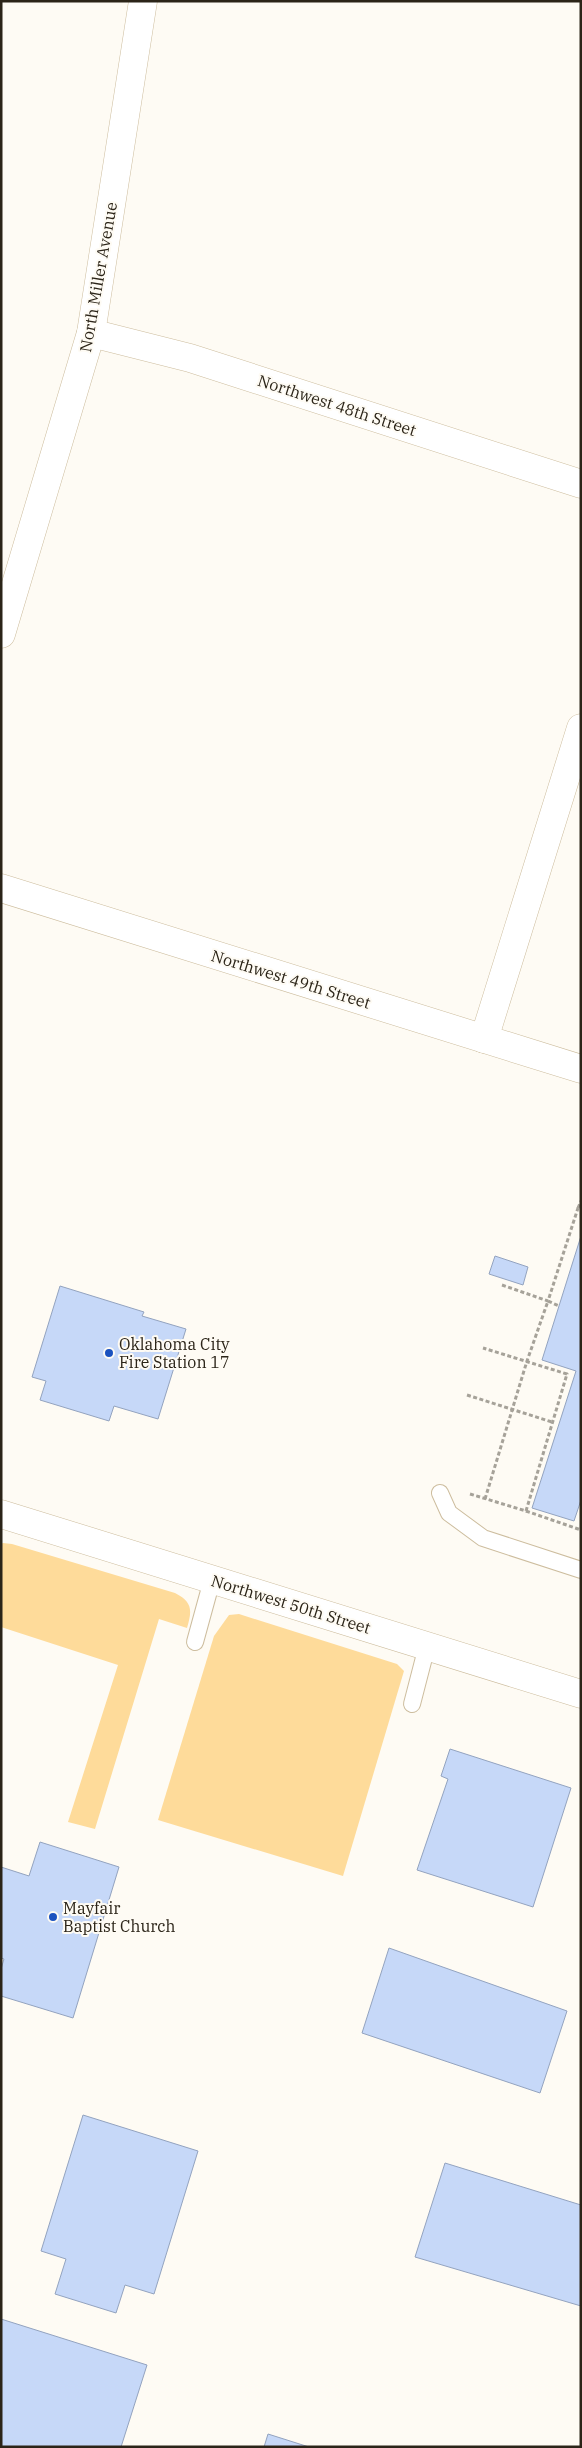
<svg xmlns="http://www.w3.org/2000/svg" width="582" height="2448" viewBox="0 0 582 2448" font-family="'IBM Plex Serif',serif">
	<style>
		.green { fill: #fedb9a }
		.building { fill: #c6d8f8; stroke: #93a3bf }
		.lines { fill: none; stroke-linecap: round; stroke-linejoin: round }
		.service-casing { stroke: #cdbd9e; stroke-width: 18 }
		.minor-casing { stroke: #cdbd9e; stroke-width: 29 }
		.tertiary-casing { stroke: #cdbd9e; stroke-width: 29 }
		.path { stroke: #a6a299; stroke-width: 3; stroke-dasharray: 4 2.5; stroke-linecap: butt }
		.service { stroke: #fff; stroke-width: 16 }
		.minor { stroke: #fff; stroke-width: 28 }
		.tertiary { stroke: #fff; stroke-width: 28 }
		.poi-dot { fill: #1b52bf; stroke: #fefbf4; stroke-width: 2 }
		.labels { text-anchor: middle; stroke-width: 4; stroke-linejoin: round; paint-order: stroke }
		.street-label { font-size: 16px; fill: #2b2418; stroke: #fefbf4 }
		.poi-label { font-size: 16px; fill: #2b2418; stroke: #fefbf4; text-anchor: start }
	</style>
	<rect width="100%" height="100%" fill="#fefbf4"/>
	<!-- green -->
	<g class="green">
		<path d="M3,1543L12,1544L175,1593C193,1602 192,1611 187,1628L159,1619L95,1829L68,1822L118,1665L1,1627V1544Z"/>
		<polygon points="239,1614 397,1664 404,1671 343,1876 158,1820 214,1636 229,1615"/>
	</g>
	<!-- building -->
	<g class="building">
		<polygon points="581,1236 581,1500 574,1521 532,1508 576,1371 542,1360"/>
		<polygon points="495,1256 528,1267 523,1285 489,1274"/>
		<polygon points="60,1286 144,1312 142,1316 186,1329 158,1419 114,1406 109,1421 40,1400 46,1381 32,1377"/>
		<polygon points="450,1749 571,1788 533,1907 417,1870 448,1779 441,1776"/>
		<polygon points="40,1842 119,1867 73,2018 1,1996 1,1969 4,1959 1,1958 1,1867 29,1876"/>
		<polygon points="389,1948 567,2011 540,2093 362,2033"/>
		<polygon points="83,2115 198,2151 154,2294 125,2285 116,2313 55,2294 66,2259 41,2251"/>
		<polygon points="445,2163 581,2205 581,2306 415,2257"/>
		<polygon points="1,2319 147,2365 121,2447 1,2447"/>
		<polygon points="268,2434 309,2447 264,2447"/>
	</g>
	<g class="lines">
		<defs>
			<g id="service">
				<polyline points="440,1493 449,1513 483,1538 581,1570"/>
				<polyline points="195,1642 212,1580"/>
				<polyline points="412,1704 427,1646"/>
			</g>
			<g id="minor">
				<polyline points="91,333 190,358 581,484"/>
				<polyline points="1,634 91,333 143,1"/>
				<polyline points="1,888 581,1069"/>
				<polyline points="484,1039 581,728"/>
			</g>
			<polyline id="tertiary" points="1,1514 581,1694"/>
		</defs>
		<!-- service casing -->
		<use href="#service" class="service-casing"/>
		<!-- minor casing -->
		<use href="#minor" class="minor-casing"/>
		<!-- tertiary casing -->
		<use href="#tertiary" class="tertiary-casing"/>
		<!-- path -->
		<g class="path">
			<polyline points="578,1208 581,1201"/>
			<polyline points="502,1285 548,1301 578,1208 581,1209"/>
			<polyline points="467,1395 552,1422"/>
			<polyline points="470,1494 526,1511 567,1374 483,1348"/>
			<polyline points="485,1499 527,1361 548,1301 559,1306"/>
			<polyline points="526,1511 581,1530"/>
		</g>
		<!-- service -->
		<use href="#service" class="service"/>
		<!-- minor -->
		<use href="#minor" class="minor"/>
		<!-- tertiary -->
		<use href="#tertiary" class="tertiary"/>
	</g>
	<!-- markers -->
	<g class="poi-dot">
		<circle cx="109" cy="1353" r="5"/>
		<circle cx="53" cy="1917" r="5"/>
	</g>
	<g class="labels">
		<!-- street labels -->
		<g class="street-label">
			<text transform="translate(98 277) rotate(-80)" y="6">North Miller Avenue</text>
			<text transform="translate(337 405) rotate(18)" y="6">Northwest 48th Street</text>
			<text transform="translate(291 979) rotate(17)" y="6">Northwest 49th Street</text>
			<text transform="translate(291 1604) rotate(17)" y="6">Northwest 50th Street</text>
		</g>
		<!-- poi labels -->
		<g class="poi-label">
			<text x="119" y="1350">Oklahoma City<tspan x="119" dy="18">Fire Station 17</tspan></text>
			<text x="63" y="1914">Mayfair<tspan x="63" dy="18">Baptist Church</tspan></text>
		</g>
	</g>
	<!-- border -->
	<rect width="582" height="2448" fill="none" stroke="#2b2418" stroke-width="5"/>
</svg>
